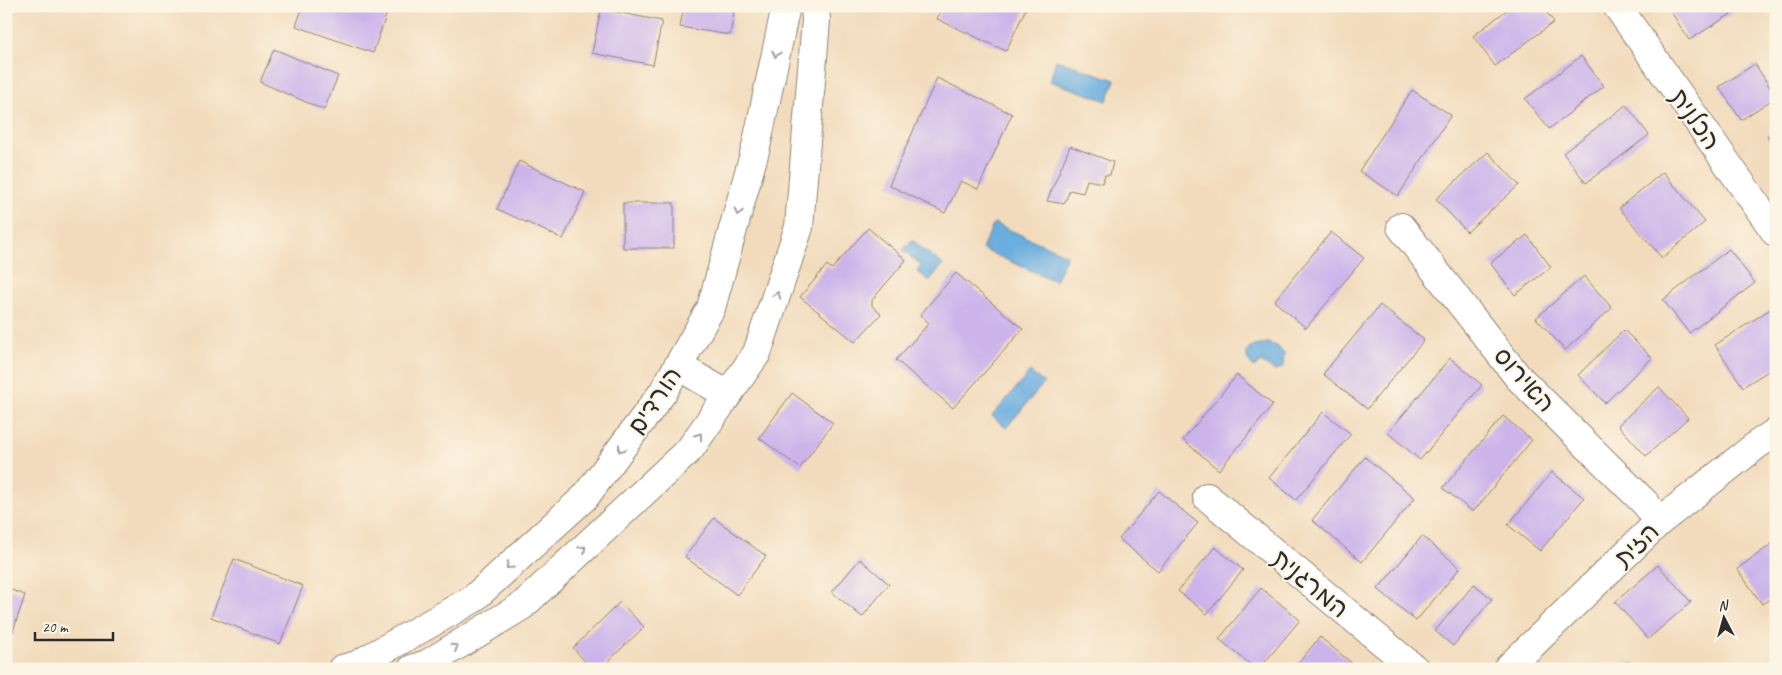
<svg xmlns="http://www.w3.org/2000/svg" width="1782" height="675" viewBox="0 0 1782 675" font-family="Caveat,'Playpen Sans Hebrew',sans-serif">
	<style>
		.water { fill: #6baddf; stroke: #4b6c85 }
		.building { fill: #ccb4eb }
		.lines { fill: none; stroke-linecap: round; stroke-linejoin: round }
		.street-casing { stroke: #8e8374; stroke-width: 30 }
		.secondary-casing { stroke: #8e8374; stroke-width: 30 }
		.street { stroke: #fff; stroke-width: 28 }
		.secondary { stroke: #fff; stroke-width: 28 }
		.oneway { stroke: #a0a0a0 }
		.labels { text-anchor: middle; stroke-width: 4; stroke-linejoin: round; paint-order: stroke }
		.street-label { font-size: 25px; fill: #2b2b2b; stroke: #fcf5e5 }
	</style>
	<rect width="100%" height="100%" fill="#fcf5e5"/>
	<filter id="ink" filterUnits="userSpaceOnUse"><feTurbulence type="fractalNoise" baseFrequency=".02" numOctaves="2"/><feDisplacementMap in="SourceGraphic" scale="10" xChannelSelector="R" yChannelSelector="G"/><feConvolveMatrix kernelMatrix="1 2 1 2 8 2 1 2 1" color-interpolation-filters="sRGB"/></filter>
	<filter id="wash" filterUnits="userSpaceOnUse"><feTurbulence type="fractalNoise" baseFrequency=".0096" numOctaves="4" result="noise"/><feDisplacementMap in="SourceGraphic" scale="20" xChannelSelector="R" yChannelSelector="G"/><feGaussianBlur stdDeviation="1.12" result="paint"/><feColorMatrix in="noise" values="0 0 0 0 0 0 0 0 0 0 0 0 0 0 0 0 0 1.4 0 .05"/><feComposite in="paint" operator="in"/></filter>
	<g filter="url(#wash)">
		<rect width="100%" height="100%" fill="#f2dbbc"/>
		<!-- water -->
		<g class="water">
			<polygon points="1056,60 1115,80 1107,101 1050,81"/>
			<polygon points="994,223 1067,255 1055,281 982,249"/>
			<polygon points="912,240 943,265 929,281 917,271 921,265 903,250"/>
			<polygon points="1268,343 1277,346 1284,354 1283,367 1275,371 1261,362 1254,368 1248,360 1246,352 1250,347"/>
			<polygon points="1030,372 1044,383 1006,428 992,416"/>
		</g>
		<g id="blocks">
			<!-- building -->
			<g class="building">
				<polygon points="303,6 367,6 387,13 373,53 296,26"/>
				<polygon points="684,6 735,6 730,35 680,27"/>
				<polygon points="943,6 1027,6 1006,51 937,19"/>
				<polygon points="1512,6 1542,6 1554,22 1495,66 1473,36"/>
				<polygon points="1670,6 1744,6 1689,40 1668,7"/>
				<polygon points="601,9 662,21 653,65 592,53"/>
				<polygon points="274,49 338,76 324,110 260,82"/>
				<polygon points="1581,56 1604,86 1549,129 1525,99"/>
				<polygon points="1755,64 1776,97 1741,120 1719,87"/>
				<polygon points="937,78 1012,114 978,189 961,181 945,213 889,185"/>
				<polygon points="1412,90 1451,115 1398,196 1359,171"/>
				<polygon points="1626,105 1649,135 1586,183 1563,153"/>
				<polygon points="1776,132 1776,152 1767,136"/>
				<polygon points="1070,146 1113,162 1110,175 1105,175 1102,183 1087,180 1083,193 1070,190 1064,204 1047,201"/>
				<polygon points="1488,152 1519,185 1467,232 1436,199"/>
				<polygon points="519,161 585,192 563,239 497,209"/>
				<polygon points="1663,172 1705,222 1662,258 1619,208"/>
				<rect x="623" y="203" width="51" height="45"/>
				<polygon points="868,228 906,260 872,300 872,306 881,314 855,342 800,297 827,265 832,269"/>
				<polygon points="1331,232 1364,258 1306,328 1274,301"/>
				<polygon points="1527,235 1551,267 1515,295 1490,263"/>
				<polygon points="1729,249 1755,283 1689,333 1663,300"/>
				<polygon points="956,273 1023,329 953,408 896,360 929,323 920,315"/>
				<polygon points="1584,276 1612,308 1565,350 1536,318"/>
				<polygon points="1380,305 1424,340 1367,409 1323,374"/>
				<polygon points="1772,308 1776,314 1776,366 1743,387 1715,345"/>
				<polygon points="1624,330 1652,358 1605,403 1578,375"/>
				<polygon points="1450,358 1482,385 1420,460 1388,433"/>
				<polygon points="1237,375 1273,405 1219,470 1183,440"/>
				<polygon points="1659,387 1688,418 1646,456 1618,425"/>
				<polygon points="792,393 833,423 800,468 759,438"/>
				<polygon points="1323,412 1351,434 1296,500 1269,478"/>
				<polygon points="1503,416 1532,440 1473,512 1443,488"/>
				<polygon points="1365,457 1415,498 1362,562 1312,520"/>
				<polygon points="1552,472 1584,498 1540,551 1508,525"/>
				<polygon points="1159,491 1198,523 1158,571 1119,539"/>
				<polygon points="714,518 766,556 737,595 685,557"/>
				<polygon points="1422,536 1460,568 1416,621 1378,589"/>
				<polygon points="1776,541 1776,595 1762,604 1737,569"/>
				<polygon points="1215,547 1243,570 1207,614 1178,591"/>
				<polygon points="234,559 303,586 280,644 211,617"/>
				<polygon points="860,559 889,584 862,617 832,592"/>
				<polygon points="1658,565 1691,602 1648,639 1615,602"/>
				<polygon points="1474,584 1492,599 1453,646 1435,631"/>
				<polygon points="6,588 25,595 8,646 6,645"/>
				<polygon points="1261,588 1300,620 1259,669 1256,669 1219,639"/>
				<polygon points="620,602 644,627 600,669 592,669 573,648"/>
				<polygon points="1320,637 1354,665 1351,669 1293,669"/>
				<polygon points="1628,661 1635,669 1619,669"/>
			</g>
		</g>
	</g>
	<g filter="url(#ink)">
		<use href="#blocks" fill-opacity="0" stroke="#8e8374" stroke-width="1"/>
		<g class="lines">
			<defs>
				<g id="street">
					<polyline points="1617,6 1776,233"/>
					<polyline points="1401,227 1518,377 1646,504 1659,522"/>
					<polyline points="1207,497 1415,669"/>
				</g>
				<g id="secondary">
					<polyline points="678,366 728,395"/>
					<polyline points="342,669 357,665 473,599 585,497 663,392 711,308 756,147 786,6"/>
					<polyline points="412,669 427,664 522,606 690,449 757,353 799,227 816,20 815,6"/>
					<polyline points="1507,669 1659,522 1758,444 1776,432"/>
				</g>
			</defs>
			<!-- street casing -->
			<use href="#street" class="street-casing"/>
			<!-- secondary casing -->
			<use href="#secondary" class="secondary-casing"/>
			<!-- street -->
			<use href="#street" class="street"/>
			<!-- secondary -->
			<use href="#secondary" class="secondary"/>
		</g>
		<!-- one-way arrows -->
		<defs><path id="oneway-chevron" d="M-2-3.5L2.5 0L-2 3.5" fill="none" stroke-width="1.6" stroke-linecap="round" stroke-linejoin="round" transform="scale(1.25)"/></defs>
		<g class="oneway">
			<use href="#oneway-chevron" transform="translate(776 54) rotate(102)"/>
			<use href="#oneway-chevron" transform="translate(738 212) rotate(106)"/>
			<use href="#oneway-chevron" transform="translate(777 295) rotate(-72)"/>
			<use href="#oneway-chevron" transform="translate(699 436) rotate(-55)"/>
			<use href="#oneway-chevron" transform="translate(621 449) rotate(127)"/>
			<use href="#oneway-chevron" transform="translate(583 549) rotate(-43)"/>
			<use href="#oneway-chevron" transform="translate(509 566) rotate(138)"/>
			<use href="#oneway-chevron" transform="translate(455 647) rotate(-31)"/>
		</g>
	</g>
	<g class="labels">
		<!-- street labels -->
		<g class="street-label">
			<text transform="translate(1696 119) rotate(55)" y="9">הכלנית</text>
			<text transform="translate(1525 379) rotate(48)" y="9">האירוס</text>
			<text transform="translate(654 400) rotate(-56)" y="9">הורדים</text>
			<text transform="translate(1636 544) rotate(-44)" y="9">הזית</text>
			<text transform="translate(1311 583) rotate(40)" y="9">המרגנית</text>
		</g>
	</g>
	<!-- margin -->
	<rect width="1782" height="675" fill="none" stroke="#fcf5e5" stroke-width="25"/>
	<!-- north arrow -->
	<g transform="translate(1724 618) rotate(354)" stroke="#fcf5e5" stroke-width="4" paint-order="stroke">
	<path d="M0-4L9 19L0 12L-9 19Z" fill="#2b2b2b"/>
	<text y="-8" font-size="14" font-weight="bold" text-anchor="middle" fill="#2b2b2b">N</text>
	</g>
	<!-- scale -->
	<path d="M35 632v8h78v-8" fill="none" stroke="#2b2b2b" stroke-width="2.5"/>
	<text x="42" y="632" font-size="15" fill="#2b2b2b" stroke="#fcf5e5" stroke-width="4" paint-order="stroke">20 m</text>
</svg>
